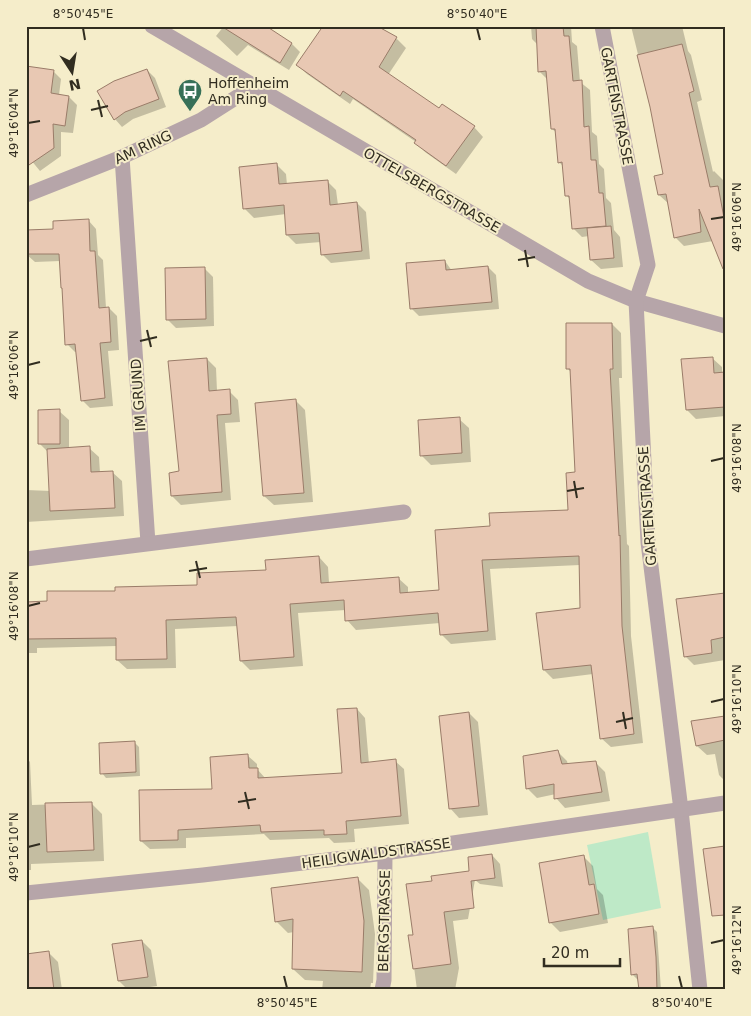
<svg xmlns="http://www.w3.org/2000/svg" width="751" height="1016" viewBox="0 0 751 1016" font-family="'DejaVu Sans',sans-serif">
	<style>
		.green { fill: #bee9c7 }
		.shadow { fill: #0003 }
		.building { fill: #e8c8b3; stroke: #9a7c69 }
		.lines { fill: none; stroke-linecap: round; stroke-linejoin: round }
		.minor { stroke: #b6a5a9; stroke-width: 15 }
		.ticks { fill: none; stroke: #312d20; stroke-width: 2 }
		.labels { text-anchor: middle; stroke-width: 4; stroke-linejoin: round; paint-order: stroke }
		.poi-label { font-size: 14px; fill: #312d20; stroke: #f5edca; text-anchor: start }
		.street-label { font-size: 14px; fill: #312d20; stroke: #f5edca }
		.neatline { fill: none; stroke: #312d20; stroke-width: 2 }
		.ticks-label { font-size: 12px; text-anchor: middle; fill: #312d20 }
	</style>
	<rect width="100%" height="100%" fill="#f5edca"/>
	<!-- green -->
	<polygon class="green" points="648,832 661,908 603,920 587,845"/>
	<!-- shadow -->
	<g class="shadow">
		<polygon points="224,26 292,44 300,52 289,70 248,45 237,56 216,36"/>
		<polygon points="374,26 396,38 406,48 388,75 439,110 474,127 483,137 456,174 425,152 416,142 353,99 350,104 307,74 298,65"/>
		<polygon points="531,26 571,26 572,42 577,46 580,82 590,90 592,132 597,136 599,164 604,169 606,198 611,203 614,230 620,237 623,267 601,269 591,260 589,236 582,237 573,228 571,200 566,195 564,167 559,162 557,133 552,129 548,80 539,71 538,45 532,39"/>
		<polygon points="631,26 682,26 688,51 691,55 702,100 697,102 713,172 714,171 723,180 725,187 725,269 713,241 684,246 675,237 669,204 659,195 664,175 651,107"/>
		<polygon points="147,70 155,78 166,107 133,119 122,127 115,119"/>
		<polygon points="53,71 61,79 59,95 69,97 77,105 73,133 61,132 61,156 40,171 26,154"/>
		<polygon points="277,165 286,174 287,185 327,181 336,190 338,205 357,203 366,212 370,259 331,263 322,254 321,242 296,244 287,235 286,214 254,218 245,209"/>
		<polygon points="88,220 96,229 98,255 103,260 106,308 109,308 117,316 119,350 108,351 113,406 90,408 82,400 77,352 75,352 67,344 60,261 35,262 26,254 55,231"/>
		<polygon points="445,261 452,271 488,267 496,275 499,309 419,316 411,308"/>
		<polygon points="205,269 213,277 214,326 176,328 168,320"/>
		<polygon points="612,324 621,333 622,378 619,378 627,544 629,546 631,636 643,743 611,747 601,738 593,674 553,679 544,670 537,615 581,609 580,565 490,569 496,640 451,644 441,634 440,623 356,630 347,620 346,610 298,613 303,666 250,670 241,661 238,626 175,629 176,668 127,669 117,660 117,646 37,648 37,653 26,653 26,603 48,602 116,592 199,587 267,571 319,557 328,567 329,583 398,578 408,587 408,593 441,591 491,528 569,511 576,474 571,372 568,369"/>
		<polygon points="712,358 722,367 722,374 725,374 725,416 696,419 687,410"/>
		<polygon points="207,359 216,368 217,391 229,391 238,400 240,422 225,423 231,500 181,505 172,496 180,472"/>
		<polygon points="296,401 305,410 313,502 274,505 264,496"/>
		<polygon points="59,411 69,420 69,449 89,448 99,457 100,473 112,472 122,481 124,516 26,522 26,490 51,491 49,453 39,443"/>
		<polygon points="459,419 469,428 471,462 431,465 422,456"/>
		<polygon points="725,594 725,660 694,665 685,656"/>
		<polygon points="357,709 365,718 369,764 395,761 404,769 409,824 354,829 355,842 334,843 329,838 270,840 264,834 186,838 186,848 150,849 141,841 213,790 248,756 257,764 257,769 266,779 343,774"/>
		<polygon points="469,713 478,722 488,815 459,818 450,808"/>
		<polygon points="725,717 725,781 719,775 715,754 707,755 697,746 693,722"/>
		<polygon points="134,742 139,747 140,776 106,778 102,773"/>
		<polygon points="557,751 567,761 568,765 595,762 605,772 610,801 565,808 556,798 556,794 537,798 528,789 525,757"/>
		<polygon points="26,757 30,762 32,805 91,803 102,814 104,861 31,864 31,870 26,870"/>
		<polygon points="492,855 500,864 503,887 480,884 475,880 468,919 453,921 459,968 455,990 417,990 410,936 414,936 471,879"/>
		<polygon points="584,857 593,866 597,889 603,895 608,923 560,932 550,922"/>
		<polygon points="357,878 369,890 375,934 373,983 371,983 370,990 322,990 323,981 305,980 293,969 294,932 288,933 276,921"/>
		<polygon points="652,927 657,932 661,990 640,990 639,979 637,979 632,974"/>
		<polygon points="142,941 151,950 157,986 128,990 119,981"/>
		<polygon points="49,953 58,962 62,990 26,990"/>
	</g>
	<!-- building -->
	<g class="building">
		<polygon points="221,26 266,26 292,43 280,63"/>
		<polygon points="323,26 377,26 397,37 379,67 439,108 442,104 475,126 446,166 414,143 416,140 343,91 340,96 296,65"/>
		<polygon points="536,26 563,26 564,36 569,36 573,81 582,80 584,127 589,126 591,160 596,160 599,193 603,193 606,226 572,229 569,196 565,196 562,162 558,163 555,129 551,129 546,71 538,72"/>
		<polygon points="682,44 694,91 689,93 710,187 718,186 725,223 725,269 723,269 699,209 701,232 674,238 666,194 658,195 654,176 663,174 650,107 637,55"/>
		<polygon points="26,66 54,70 51,93 69,96 65,126 53,124 54,148 26,167"/>
		<polygon points="147,69 159,99 125,112 114,120 97,91 114,81"/>
		<polygon points="277,163 279,184 328,180 330,205 357,202 362,251 321,255 319,233 286,235 284,205 243,209 239,167"/>
		<polygon points="89,219 90,251 95,251 99,308 109,307 111,342 100,343 105,398 81,401 75,344 65,345 62,288 61,288 59,254 26,254 26,230 53,229 53,221"/>
		<polygon points="611,226 614,258 590,260 587,228"/>
		<polygon points="445,260 446,270 488,266 492,302 410,309 406,263"/>
		<polygon points="205,267 206,319 166,320 165,268"/>
		<polygon points="566,323 612,323 613,369 610,369 619,536 620,535 622,626 634,734 600,739 591,665 543,670 536,613 580,608 579,556 482,560 488,631 440,635 438,613 345,621 344,600 290,604 294,657 240,661 236,617 166,620 167,659 116,660 116,638 26,639 26,602 47,601 47,591 115,591 115,587 197,585 197,573 266,570 265,560 319,556 321,583 399,577 400,593 439,590 435,530 490,526 489,513 568,510 566,473 575,472 570,369 566,369"/>
		<polygon points="713,357 714,373 725,372 725,407 686,410 681,359"/>
		<polygon points="207,358 209,391 230,389 231,414 217,415 222,492 171,496 169,473 179,471 168,361"/>
		<polygon points="296,399 304,493 263,496 255,403"/>
		<polygon points="60,409 60,444 38,444 38,410"/>
		<polygon points="460,417 462,453 420,456 418,420"/>
		<polygon points="90,446 91,472 113,471 115,508 50,511 47,449"/>
		<polygon points="725,593 725,637 711,640 712,653 684,657 676,599"/>
		<polygon points="357,708 361,763 396,759 401,816 346,821 347,834 324,835 324,830 261,832 260,825 178,830 178,840 140,841 139,790 212,789 210,757 248,754 249,768 258,768 258,778 342,773 337,709"/>
		<polygon points="469,712 479,806 449,809 439,716"/>
		<polygon points="725,716 725,740 696,746 691,721"/>
		<polygon points="135,741 136,772 100,774 99,743"/>
		<polygon points="558,750 562,764 596,761 602,792 554,799 554,784 526,789 523,756"/>
		<polygon points="92,802 94,850 47,852 45,803"/>
		<polygon points="725,846 725,915 712,916 703,849"/>
		<polygon points="492,854 495,878 471,881 474,908 444,912 451,964 413,969 408,935 413,935 406,884 432,881 431,876 469,871 468,857"/>
		<polygon points="584,855 589,885 594,884 599,914 549,923 539,863"/>
		<polygon points="358,877 364,921 362,972 292,969 293,919 275,922 271,888"/>
		<polygon points="653,926 656,957 657,990 639,990 637,974 631,975 628,929"/>
		<polygon points="142,940 148,977 118,981 112,944"/>
		<polygon points="49,951 54,990 26,990 26,954"/>
	</g>
	<g class="lines">
		<!-- minor -->
		<g class="minor">
			<polyline points="152,26 588,281 636,301 725,326"/>
			<polyline points="602,26 648,265 636,301 648,542 681,810 700,990"/>
			<polyline points="122,157 148,543"/>
			<polyline points="26,195 122,157 201,120 254,86"/>
			<polyline points="26,559 404,512"/>
			<polyline points="26,893 203,875 385,853 725,803"/>
			<polyline points="382,990 384,980 385,853"/>
		</g>
	</g>
	<!-- ticks -->
	<path class="ticks" d="M83,28L85,40M477,28L480,40M98,100L102,117M91,110L108,106M28,123L40,121M711,219L724,217M525,250L528,267M518,260L535,257M147,330L151,347M140,341L157,337M28,365L40,362M711,461L724,458M574,481L577,498M567,491L584,488M196,561L200,578M189,571L207,568M28,606L40,603M711,702L724,699M623,712L626,729M616,722L633,718M245,792L249,809M238,802L256,799M28,847L40,844M711,943L724,940M284,976L287,988M679,976L682,988"/>
	<!-- icons -->
	<defs>
		<symbol id="bus-pin" viewBox="-11 -11 22 30"><path d="M0 17L-7.5 6A9.5 9.5 0 1 1 7.5 6Z" fill="#377058" stroke="#f5edca"/><path d="M-5-6H5V4H4V6H2V4H-2V6H-4V4H-5ZM-3.5-4V0h7V-4ZM-3.5 1.2v1.5H-2V1.2ZM2 1.2v1.5H3.5V1.2Z" fill="#fff"/></symbol>
	</defs>
	<g fill-rule="evenodd">
		<use href="#bus-pin" x="176" y="77" width="28" height="38"/>
	</g>
	<g class="labels">
		<!-- poi labels -->
		<g class="poi-label">
			<text x="208" y="88">Hoffenheim<tspan x="208" dy="16">Am Ring</tspan></text>
		</g>
		<!-- street labels -->
		<g class="street-label">
			<text transform="translate(617 106) rotate(79)" y="5">GARTENSTRASSE</text>
			<text transform="translate(143 147) rotate(-25)" y="5">AM RING</text>
			<text transform="translate(432 190) rotate(30)" y="5">OTTELSBERGSTRASSE</text>
			<text transform="translate(138 395) rotate(-94)" y="5">IM GRUND</text>
			<text transform="translate(647 506) rotate(-94)" y="5">GARTENSTRASSE</text>
			<text transform="translate(376 853) rotate(-8)" y="5">HEILIGWALDSTRASSE</text>
			<text transform="translate(384 921) rotate(-89)" y="5">BERGSTRASSE</text>
		</g>
	</g>
	<!-- border -->
	<rect width="751" height="1016" fill="none" stroke="#f5edca" stroke-width="55"/>
	<!-- north arrow -->
	<g transform="translate(72 72) rotate(168)" stroke="#f5edca" stroke-width="4" paint-order="stroke">
	<path d="M0-4L9 19L0 12L-9 19Z" fill="#312d20"/>
	<text y="-8" font-size="14" font-weight="bold" text-anchor="middle" fill="#312d20">N</text>
	</g>
	<!-- scale -->
	<path d="M544 958v8h76v-8" fill="none" stroke="#312d20" stroke-width="2.5"/>
	<text x="551" y="958" font-size="15" fill="#312d20" stroke="#f5edca" stroke-width="4" paint-order="stroke">20 m</text>
	<rect x="28" y="28" width="696" height="960" class="neatline"/>
	<g class="ticks-label">
		<text x="83" y="18">8°50'45"E</text>
		<text x="477" y="18">8°50'40"E</text>
		<text transform="translate(14 123) rotate(-90)" y="4">49°16'04"N</text>
		<text transform="translate(737 217) rotate(-90)" y="4">49°16'06"N</text>
		<text transform="translate(14 365) rotate(-90)" y="4">49°16'06"N</text>
		<text transform="translate(737 458) rotate(-90)" y="4">49°16'08"N</text>
		<text transform="translate(14 606) rotate(-90)" y="4">49°16'08"N</text>
		<text transform="translate(737 699) rotate(-90)" y="4">49°16'10"N</text>
		<text transform="translate(14 847) rotate(-90)" y="4">49°16'10"N</text>
		<text transform="translate(737 940) rotate(-90)" y="4">49°16'12"N</text>
		<text x="287" y="1007">8°50'45"E</text>
		<text x="682" y="1007">8°50'40"E</text>
	</g>
</svg>
